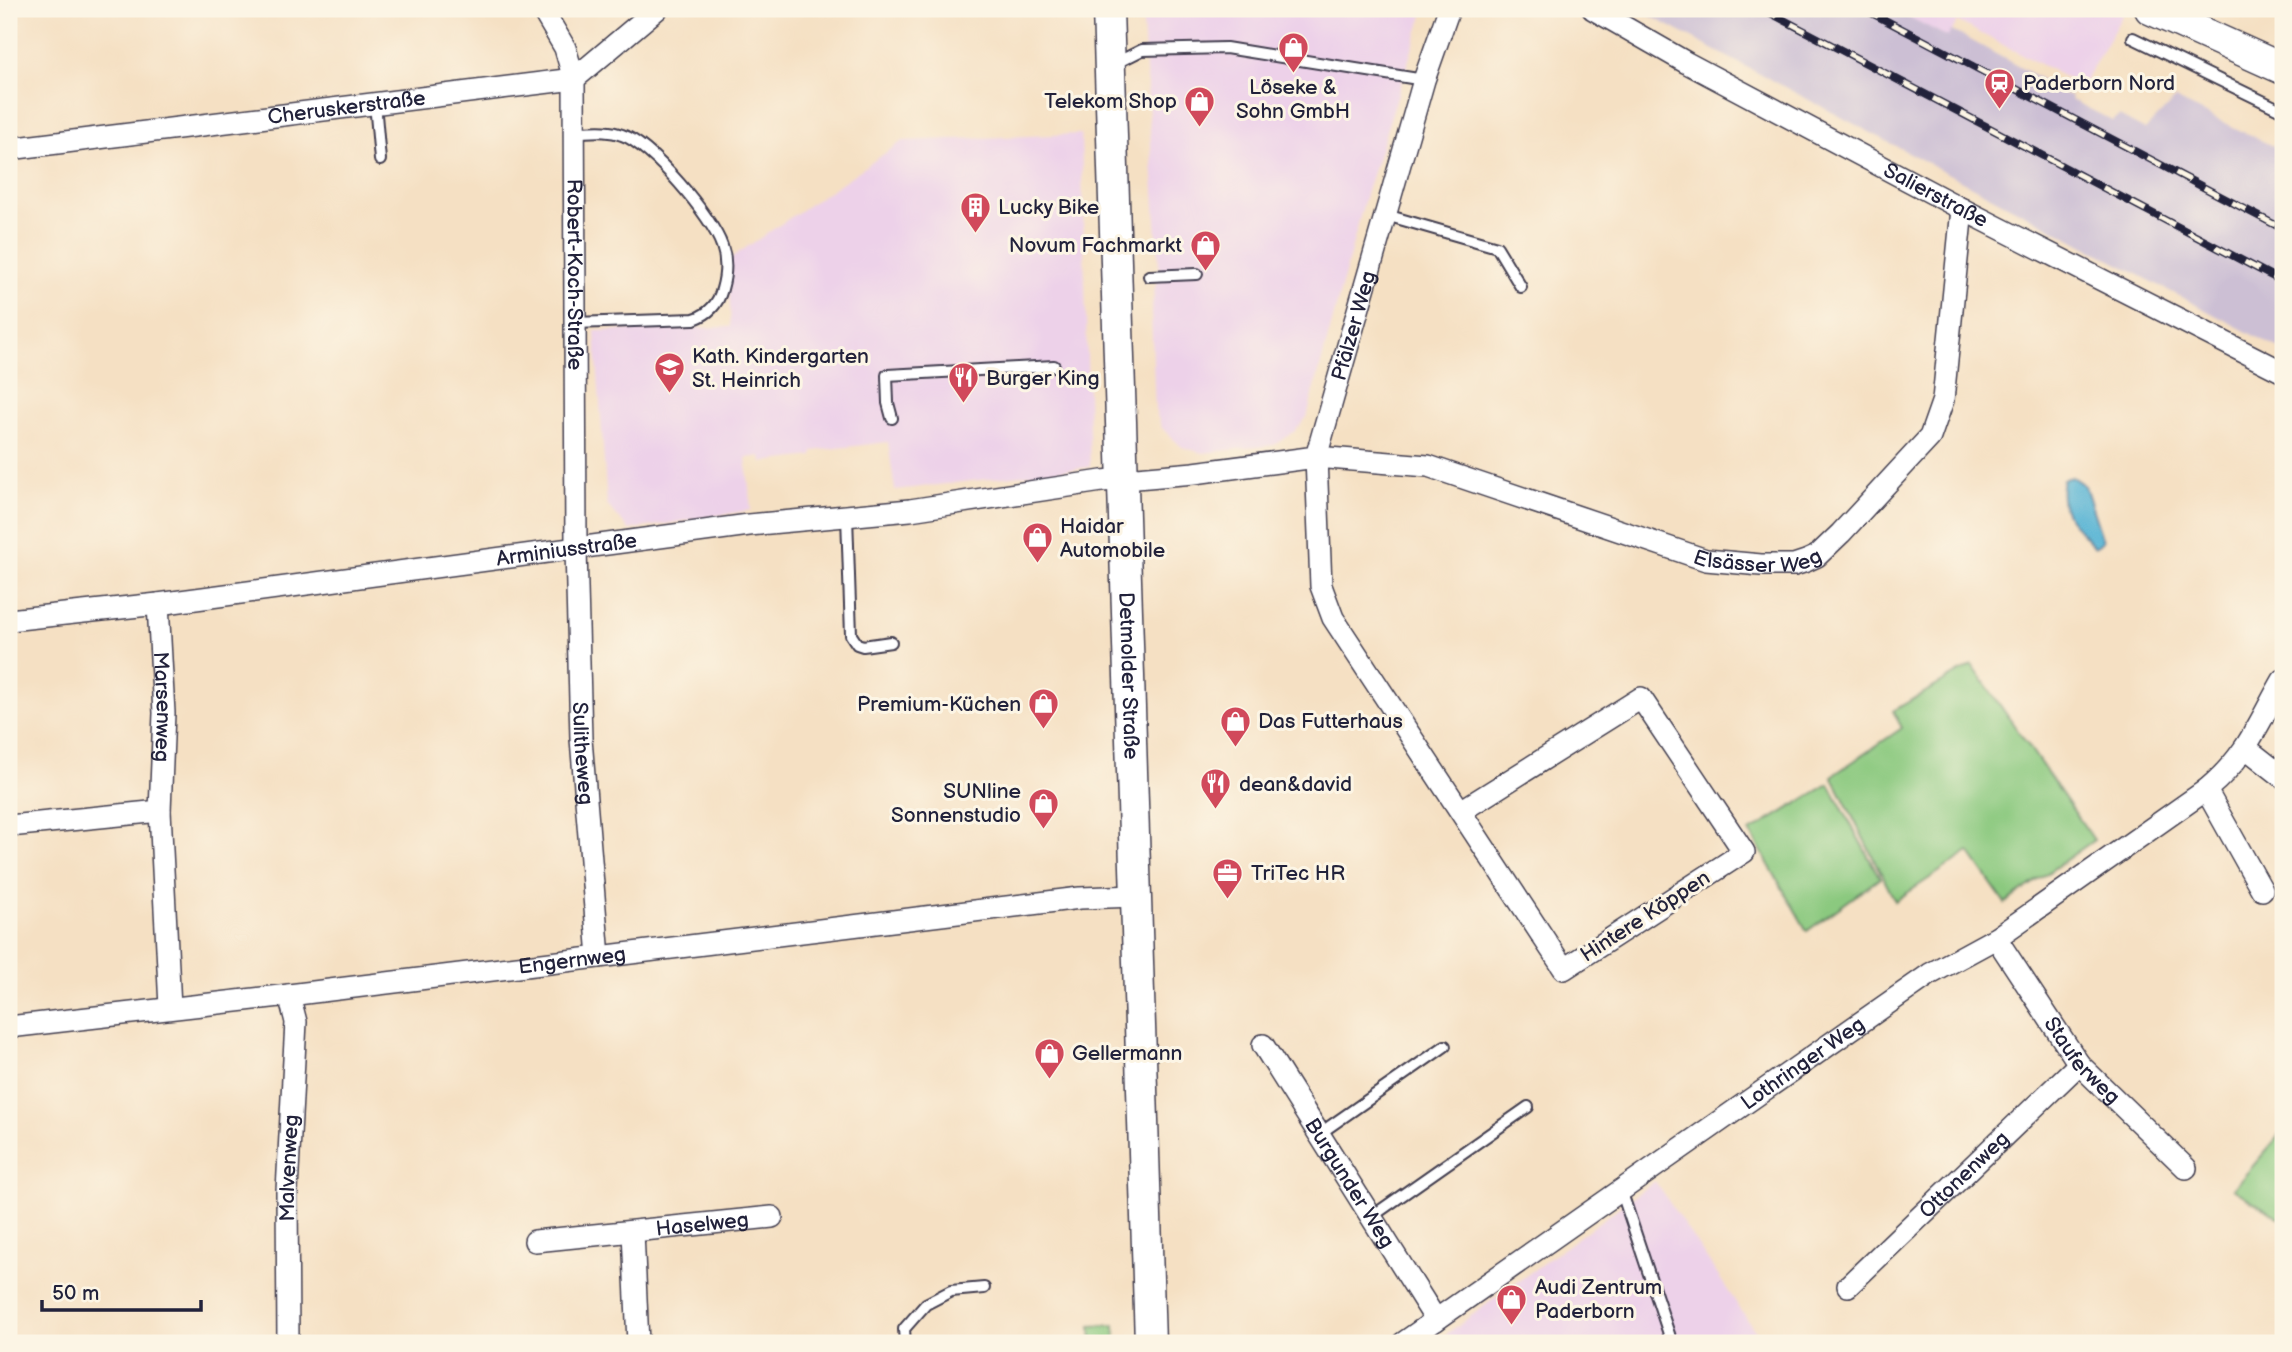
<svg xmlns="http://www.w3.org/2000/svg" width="2292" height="1352" viewBox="0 0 2292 1352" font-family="'Balsamiq Sans',sans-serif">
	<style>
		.built { fill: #edd1e9 }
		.industrial { fill: #ccbfd4 }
		.green { fill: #8bc97f; stroke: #56765d; stroke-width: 2 }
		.water { fill: #55b3d4; stroke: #3c6a88; stroke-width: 2 }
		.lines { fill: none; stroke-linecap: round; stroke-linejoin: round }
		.lane-casing { stroke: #423e4f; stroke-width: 14 }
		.street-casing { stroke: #423e4f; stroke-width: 24 }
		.secondary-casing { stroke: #423e4f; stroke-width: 33 }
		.lane { stroke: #fff; stroke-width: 10 }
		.street { stroke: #fff; stroke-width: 21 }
		.secondary { stroke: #fff; stroke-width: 30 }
		.rail-casing { stroke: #22223b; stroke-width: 8 }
		.rail { stroke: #fcf5e5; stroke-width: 5; stroke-dasharray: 16; stroke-linecap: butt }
		.labels { text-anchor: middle; stroke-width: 6; stroke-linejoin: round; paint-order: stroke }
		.poi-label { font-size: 21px; fill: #22223b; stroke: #fcf5e5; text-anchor: start }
		.street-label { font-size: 21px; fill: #22223b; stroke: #fcf5e5 }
	</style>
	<rect width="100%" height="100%" fill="#fcf5e5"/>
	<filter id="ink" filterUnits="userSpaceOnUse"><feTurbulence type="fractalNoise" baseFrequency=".0143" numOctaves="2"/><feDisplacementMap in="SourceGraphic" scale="14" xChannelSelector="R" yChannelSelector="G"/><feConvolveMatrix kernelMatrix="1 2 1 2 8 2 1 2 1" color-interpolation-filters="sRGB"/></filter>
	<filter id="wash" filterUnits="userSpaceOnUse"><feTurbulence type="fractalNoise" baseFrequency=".00686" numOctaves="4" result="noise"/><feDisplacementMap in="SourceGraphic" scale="28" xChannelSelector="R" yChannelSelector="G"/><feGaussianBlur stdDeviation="1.57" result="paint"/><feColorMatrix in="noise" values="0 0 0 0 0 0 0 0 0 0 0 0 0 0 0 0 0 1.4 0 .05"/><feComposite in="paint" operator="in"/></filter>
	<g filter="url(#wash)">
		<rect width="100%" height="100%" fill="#f5e0c3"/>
		<!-- built -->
		<g class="built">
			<polygon points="1142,9 1425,9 1366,194 1307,417 1294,432 1274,445 1203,453 1182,447 1162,428 1155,410 1151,311 1159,267"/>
			<polygon points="1893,9 2126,9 2082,86 1957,21 1949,38"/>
			<polygon points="1081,134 1090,467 895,490 888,442 813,451 813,456 762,462 761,456 746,458 751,510 629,530 607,505 595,331 731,327 728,260 903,141"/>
			<polygon points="1655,1181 1763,1343 1434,1343"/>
		</g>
		<!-- industrial -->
		<polygon class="industrial" points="1637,9 1893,9 1948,37 1951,31 1965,37 2050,84 2048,88 2071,96 2070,99 2113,121 2119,116 2145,130 2175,99 2283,151 2283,351"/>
		<!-- green -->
		<g class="green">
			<polygon points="1972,665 2094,840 2005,903 1969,852 1895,901 1832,776 1902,728 1893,711"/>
			<polygon points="1829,784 1880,878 1807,931 1750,832"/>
			<polygon points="2283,1131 2283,1220 2233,1189"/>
			<polygon points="1115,1325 1116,1343 1092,1343 1091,1326"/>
		</g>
		<!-- water -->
		<path class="water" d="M2072,477L2085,486L2103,541L2095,547C2075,525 2056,512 2063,479Z"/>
	</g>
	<g filter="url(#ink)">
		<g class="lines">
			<defs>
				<g id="lane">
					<polyline points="2133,38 2283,111"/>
					<polyline points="1114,64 1142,50 1226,48 1424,80"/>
					<polyline points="375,103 380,160"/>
					<path d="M574,132C589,132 607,129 622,135C651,144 713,218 722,246C727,260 726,275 722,289C718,304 709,314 694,319L574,323"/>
					<polyline points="1386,215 1497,247 1521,287"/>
					<polyline points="1149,276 1197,274"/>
					<polyline points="892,418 888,403 887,375 1054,366"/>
					<polyline points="847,516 851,635 857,644 863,646 891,642"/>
					<polyline points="1319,1134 1445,1046"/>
					<polyline points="1621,1190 1672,1343"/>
					<polyline points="1371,1217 1528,1107"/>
					<polyline points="905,1343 904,1329 926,1304 951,1291 984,1288"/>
				</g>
				<g id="street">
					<path id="s1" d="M542,9L565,48L574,79L576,549L581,739L599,957"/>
					<path id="s2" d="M1593,9L1687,63L1962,209L2283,372"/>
					<path id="s3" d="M9,149L574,79L657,9"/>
					<path id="s4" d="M158,604L164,713L160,811L170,1007"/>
					<path id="s5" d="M9,620L158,604L749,525L910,510L1102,481L1194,473L1316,457L1424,80L1449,9"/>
					<polyline points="2246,748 2283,777"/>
					<polyline points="2206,790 2262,890"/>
					<path id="s6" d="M1461,811L1641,698L1744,852L1564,969L1333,618L1321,586L1316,457L1428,466L1706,560L1761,565H1794L1806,561L1817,556L1841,533L1930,437L1943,400L1962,209"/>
					<polyline points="9,826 160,811"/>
					<path id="s7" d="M1996,938L2079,1064L2186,1168"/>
					<path id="s8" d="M9,1027L289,995L1080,898L1136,896"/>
					<path id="s9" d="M1263,1045L1436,1320"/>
					<polyline points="633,1232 638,1343"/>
					<path id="s10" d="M535,1241L772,1217"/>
					<path id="s11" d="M1848,1286L2079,1064"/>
					<path id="s12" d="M288,1343L287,1191L296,1022L289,995"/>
					<path id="s13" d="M1403,1343L1930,974L1996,938L2206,790C2248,755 2257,725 2283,680"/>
				</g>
				<g id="secondary">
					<path id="s14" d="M1108,9L1150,1343"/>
					<polyline points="2150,9 2283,69"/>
				</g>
			</defs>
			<!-- lane casing -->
			<use href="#lane" class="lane-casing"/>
			<!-- street casing -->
			<use href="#street" class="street-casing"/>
			<!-- secondary casing -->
			<use href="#secondary" class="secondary-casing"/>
			<!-- lane -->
			<use href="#lane" class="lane"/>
			<!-- street -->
			<use href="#street" class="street"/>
			<!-- secondary -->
			<use href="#secondary" class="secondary"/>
			<defs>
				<g id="rail">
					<polyline points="1763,9 2283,282"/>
					<polyline points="1864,9 2283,229"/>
				</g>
			</defs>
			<!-- rail casing -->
			<use href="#rail" class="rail-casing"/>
			<!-- rail -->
			<use href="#rail" class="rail"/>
		</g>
	</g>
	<!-- icons -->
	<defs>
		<symbol id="shop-pin" viewBox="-11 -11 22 30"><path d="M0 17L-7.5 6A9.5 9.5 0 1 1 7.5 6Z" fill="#d1495b" stroke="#fcf5e5"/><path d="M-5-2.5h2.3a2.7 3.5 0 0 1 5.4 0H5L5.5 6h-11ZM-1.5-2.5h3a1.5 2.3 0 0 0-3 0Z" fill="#fff"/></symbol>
		<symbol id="station-pin" viewBox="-11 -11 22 30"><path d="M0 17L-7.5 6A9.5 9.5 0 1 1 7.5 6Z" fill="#d1495b" stroke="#fcf5e5"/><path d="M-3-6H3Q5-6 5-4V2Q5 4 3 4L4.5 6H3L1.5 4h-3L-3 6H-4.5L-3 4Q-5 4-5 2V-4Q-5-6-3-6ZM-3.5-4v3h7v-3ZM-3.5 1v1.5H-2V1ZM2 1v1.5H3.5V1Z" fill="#fff"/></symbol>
		<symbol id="building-pin" viewBox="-11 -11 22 30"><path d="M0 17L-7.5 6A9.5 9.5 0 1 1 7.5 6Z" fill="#d1495b" stroke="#fcf5e5"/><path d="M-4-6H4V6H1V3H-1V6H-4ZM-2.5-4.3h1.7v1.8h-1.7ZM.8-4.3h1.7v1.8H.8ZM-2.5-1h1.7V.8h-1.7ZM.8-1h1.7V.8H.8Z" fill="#fff"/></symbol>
		<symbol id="school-pin" viewBox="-11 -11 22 30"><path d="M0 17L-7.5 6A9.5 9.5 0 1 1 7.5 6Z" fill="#d1495b" stroke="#fcf5e5"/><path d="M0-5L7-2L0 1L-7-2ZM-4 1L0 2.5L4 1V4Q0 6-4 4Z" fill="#fff"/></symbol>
		<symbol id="restaurant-pin" viewBox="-11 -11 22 30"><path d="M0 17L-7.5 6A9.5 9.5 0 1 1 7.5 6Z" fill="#d1495b" stroke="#fcf5e5"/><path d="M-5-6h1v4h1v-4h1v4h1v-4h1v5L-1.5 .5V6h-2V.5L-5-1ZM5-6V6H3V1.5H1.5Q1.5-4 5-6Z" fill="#fff"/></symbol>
		<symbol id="office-pin" viewBox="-11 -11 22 30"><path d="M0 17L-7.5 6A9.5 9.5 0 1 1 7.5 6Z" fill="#d1495b" stroke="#fcf5e5"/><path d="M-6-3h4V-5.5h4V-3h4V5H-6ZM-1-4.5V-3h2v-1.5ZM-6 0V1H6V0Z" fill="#fff"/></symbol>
	</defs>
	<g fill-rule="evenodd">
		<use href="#shop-pin" x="1276" y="30" width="35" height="47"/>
		<use href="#station-pin" x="1982" y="66" width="35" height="47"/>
		<use href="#shop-pin" x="1182" y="84" width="35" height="47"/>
		<use href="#building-pin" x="958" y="190" width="35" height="47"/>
		<use href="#shop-pin" x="1188" y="228" width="35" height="47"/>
		<use href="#school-pin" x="652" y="350" width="35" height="47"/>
		<use href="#restaurant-pin" x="946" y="360" width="35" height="47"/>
		<use href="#shop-pin" x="1020" y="520" width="35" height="47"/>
		<use href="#shop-pin" x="1026" y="686" width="35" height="47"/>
		<use href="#shop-pin" x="1218" y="704" width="35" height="47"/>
		<use href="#restaurant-pin" x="1198" y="766" width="35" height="47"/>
		<use href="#shop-pin" x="1026" y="786" width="35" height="47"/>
		<use href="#office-pin" x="1210" y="856" width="35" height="47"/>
		<use href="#shop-pin" x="1032" y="1036" width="35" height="47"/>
		<use href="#shop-pin" x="1494" y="1282" width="35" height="47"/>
	</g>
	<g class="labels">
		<!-- poi labels -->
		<g class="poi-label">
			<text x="2023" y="90">Paderborn Nord</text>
			<text x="1293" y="94" text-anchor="middle">Löseke &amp;<tspan x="1293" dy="24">Sohn GmbH</tspan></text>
			<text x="1177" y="108" text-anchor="end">Telekom Shop</text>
			<text x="998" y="214">Lucky Bike</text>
			<text x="1182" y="252" text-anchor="end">Novum Fachmarkt</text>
			<text x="692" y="363">Kath. Kindergarten<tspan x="692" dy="24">St. Heinrich</tspan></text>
			<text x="986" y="385">Burger King</text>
			<text x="1060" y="533">Haidar<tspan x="1060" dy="24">Automobile</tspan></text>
			<text x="1021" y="711" text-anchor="end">Premium-Küchen</text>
			<text x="1258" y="728">Das Futterhaus</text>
			<text x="1239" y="791">dean&amp;david</text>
			<text x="1021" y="798" text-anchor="end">SUNline<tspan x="1021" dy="24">Sonnenstudio</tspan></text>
			<text x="1251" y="880">TriTec HR</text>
			<text x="1072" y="1060">Gellermann</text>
			<text x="1535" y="1294">Audi Zentrum<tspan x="1535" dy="24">Paderborn</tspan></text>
		</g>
		<!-- street labels -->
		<g class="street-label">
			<text dy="7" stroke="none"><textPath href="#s3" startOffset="340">Cheruskerstraße</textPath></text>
			<text dy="7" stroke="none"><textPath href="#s2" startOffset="390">Salierstraße</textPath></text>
			<text dy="7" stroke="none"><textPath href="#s1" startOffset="273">Robert-Koch-Straße</textPath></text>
			<text dy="7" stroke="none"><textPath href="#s5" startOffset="1454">Pfälzer Weg</textPath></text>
			<text dy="7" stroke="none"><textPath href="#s6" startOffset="1654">Elsässer Weg</textPath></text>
			<text dy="7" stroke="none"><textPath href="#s5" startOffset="562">Arminiusstraße</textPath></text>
			<text dy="7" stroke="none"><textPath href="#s14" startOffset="667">Detmolder Straße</textPath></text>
			<text dy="7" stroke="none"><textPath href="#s4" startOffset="103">Marsenweg</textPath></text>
			<text dy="7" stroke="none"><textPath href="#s1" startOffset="752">Sulitheweg</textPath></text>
			<text transform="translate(1645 916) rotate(-33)" y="7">Hintere Köppen</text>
			<text dy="7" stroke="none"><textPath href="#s8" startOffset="567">Engernweg</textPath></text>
			<text dy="7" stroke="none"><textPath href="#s7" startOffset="150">Stauferweg</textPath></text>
			<text dy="7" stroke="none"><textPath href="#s13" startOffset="488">Lothringer Weg</textPath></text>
			<text dy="7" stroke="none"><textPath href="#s12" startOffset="175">Malvenweg</textPath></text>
			<text dy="7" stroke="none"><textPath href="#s11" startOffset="161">Ottonenweg</textPath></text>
			<text dy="7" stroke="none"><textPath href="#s9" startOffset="163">Burgunder Weg</textPath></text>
			<text dy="7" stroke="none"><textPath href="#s10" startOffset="168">Haselweg</textPath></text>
		</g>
	</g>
	<!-- margin -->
	<rect width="2292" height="1352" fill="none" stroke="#fcf5e5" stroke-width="35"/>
	<!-- scale -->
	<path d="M42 1300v10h159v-10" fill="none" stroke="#22223b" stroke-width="3.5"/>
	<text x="52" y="1300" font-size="21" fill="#22223b" stroke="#fcf5e5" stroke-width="5" paint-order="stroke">50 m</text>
</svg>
